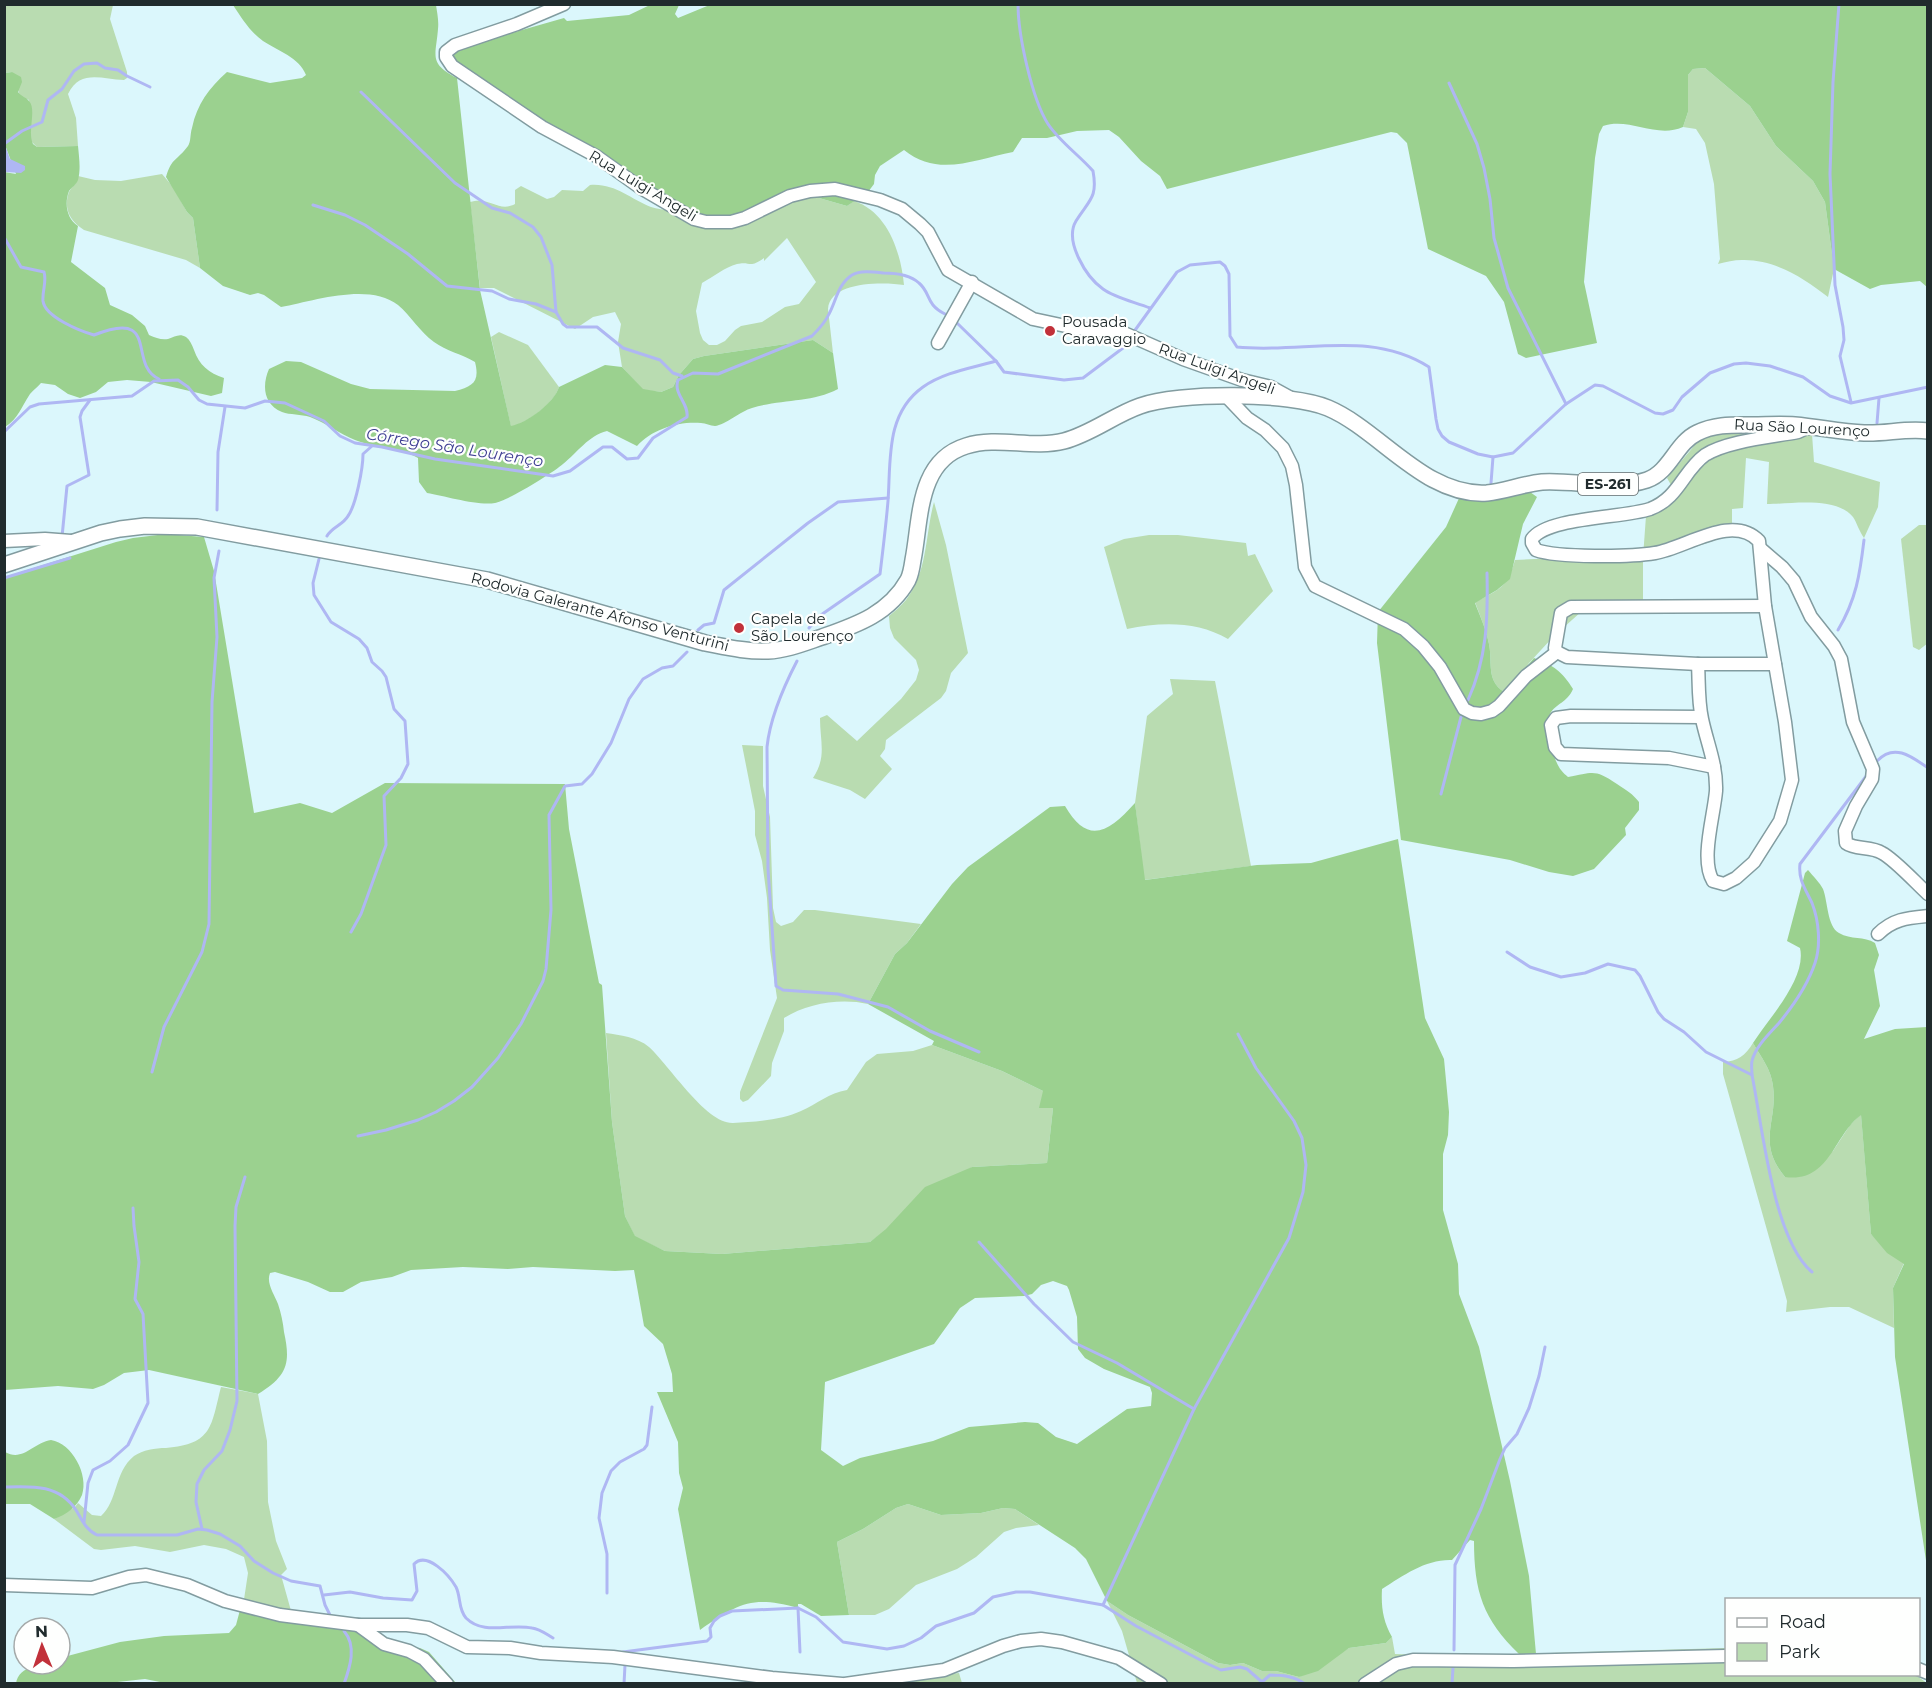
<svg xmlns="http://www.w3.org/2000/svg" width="1932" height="1688" viewBox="0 0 1932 1688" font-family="Montserrat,sans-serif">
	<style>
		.green { fill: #b9dcb1; fill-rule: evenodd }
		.forest { fill: #9bd18f; fill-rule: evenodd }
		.water { fill: #afb7f3 }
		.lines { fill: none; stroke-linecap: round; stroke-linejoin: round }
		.stream { stroke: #afb7f3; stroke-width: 3 }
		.minor-casing { stroke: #829ca0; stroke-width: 15 }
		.major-casing { stroke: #829ca0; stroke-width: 18 }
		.minor { stroke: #fff; stroke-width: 12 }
		.major { stroke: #fff; stroke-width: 15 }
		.poi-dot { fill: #c1313a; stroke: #fefffe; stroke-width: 2 }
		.labels { text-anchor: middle; stroke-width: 4.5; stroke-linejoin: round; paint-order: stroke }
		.shield { fill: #fefffe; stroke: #636b6c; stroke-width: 1.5 }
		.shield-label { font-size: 14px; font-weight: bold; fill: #202b2d }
		.street-label { font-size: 15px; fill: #202b2d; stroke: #fefffe }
		.poi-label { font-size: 15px; fill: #202b2d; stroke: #fefffe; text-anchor: start }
		.water-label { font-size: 16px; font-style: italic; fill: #3e3e93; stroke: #fefffe }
	</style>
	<rect width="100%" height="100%" fill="#dbf7fc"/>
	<!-- green -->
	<g class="green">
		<path d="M5,5H113L110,19L127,72V78L124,80C101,79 80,69 68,94L76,118L78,146L37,147L31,141L29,100L20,96L12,72L5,73Z"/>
		<path d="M1705,68L1750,106L1776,146L1813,181L1825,202L1834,269L1828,297C1804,278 1774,259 1742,260C1734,260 1726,262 1718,264L1720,259L1714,184L1705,143L1696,129L1683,127L1688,112V75L1693,69Z"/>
		<path d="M162,174L173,187L187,212L193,218L200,268L186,260L84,230C70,221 63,209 69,192C72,186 77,184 78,176L95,180L121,181Z"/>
		<path d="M590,185C615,183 630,199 651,207C672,214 721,211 745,211L752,207L763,208L805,194L847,206L854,201C888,212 901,253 904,285C883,282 830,281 828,309L833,353L813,340L704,356L693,359L679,375L673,387L661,392L643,390L622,367L618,342L621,324L615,312L593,317L575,329L494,288H480L470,202C491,196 498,213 515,204V190L521,186L547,199L554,197L562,190L583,191ZM787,238L816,282L799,304L785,307L762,322L741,326L735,330L725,341L717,345H709L703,340L700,333L696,311L702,283C713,277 725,267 737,264C751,261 749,269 764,258V261Z"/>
		<path d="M499,332L528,345L559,387C554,404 527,423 511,427L491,337Z"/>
		<path d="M1723,430L1812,434L1814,462L1880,482L1878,507L1864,538C1859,531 1857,523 1853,517C1836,496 1791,504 1767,504L1769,462L1746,458L1743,508L1732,509V532L1725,537L1674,554L1643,558V601L1582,611L1553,637L1529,663L1508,694C1485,683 1493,664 1489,644C1486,629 1480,616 1475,602C1499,590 1507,588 1515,560L1556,558L1643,557L1646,516L1662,509L1678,497L1667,478L1700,439Z"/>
		<path d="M934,502L946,545L968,653L951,673L946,691L941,698L886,740L885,749L880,756L892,769L865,799L850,790L813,778C827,757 820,742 820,718L827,715L857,741L901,699L916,680L919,670L916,660L894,638L890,628L889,616C895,611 901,606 906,600C928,571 925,535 934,502Z"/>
		<polygon points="1919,525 1927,525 1928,643 1919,650 1913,647 1901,539"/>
		<path d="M1149,535H1178L1246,543L1248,556L1255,554L1273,591L1228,639C1197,621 1161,622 1127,629L1104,547L1124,539Z"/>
		<polygon points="1170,679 1215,681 1251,866 1144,880 1135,803 1147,716 1173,694"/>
		<path d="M742,745L763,746V786L770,817L773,908L776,922L781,926L793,922L804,910H815L921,924L907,943L895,954L868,1004C841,998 808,1003 784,1018V1031L772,1063L771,1076L748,1100L743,1102L740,1099V1092L777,998L770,950L767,898L762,861L755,835V811Z"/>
		<path d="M606,1033C620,1035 637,1037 649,1047C669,1065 706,1124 733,1123C754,1122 782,1120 801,1111C817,1104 829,1093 847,1090L866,1062L877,1054L913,1051L932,1045L1002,1071L1043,1091L1053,1108L1047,1163L972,1167L870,1242L722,1254L665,1251L635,1237L625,1216L612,1122Z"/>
		<path d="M1753,1043C1761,1057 1771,1069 1773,1086C1778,1122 1756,1142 1785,1177L1833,1151L1850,1125L1861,1114L1871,1234L1904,1263L1893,1288L1894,1328L1849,1307H1830L1786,1312L1787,1301L1723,1074V1062C1738,1061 1745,1056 1753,1043Z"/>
		<path d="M221,1387L258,1394L267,1441L268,1502L276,1541L287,1569L281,1575L293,1618L243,1606L248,1573L244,1557L226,1549L204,1545L170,1552L135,1546L101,1550L94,1549L54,1519L75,1507L78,1503L92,1515L101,1516C118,1501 114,1472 134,1456C143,1450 155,1448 166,1448C213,1444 211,1426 221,1387Z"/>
		<polygon points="908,1504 941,1515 981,1513 1003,1508 1015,1509 1039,1525 1016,1528 1004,1532 976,1557 957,1569 916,1585 889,1609 875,1615 849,1615 837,1542 863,1529 896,1508"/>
		<polygon points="1107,1601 1128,1615 1218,1663 1230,1665 1243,1663 1262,1671 1276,1671 1299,1677 1349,1648 1386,1643 1392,1637 1395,1654 1495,1657 1519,1654 1726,1648 1726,1674 1914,1674 1927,1683 1137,1683 1122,1631"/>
		<polygon points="959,1673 962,1683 801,1684 913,1678"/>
	</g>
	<!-- forest -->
	<g class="forest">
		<path d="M652,4L679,5L675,14L678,18L712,4L1927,5V287L1920,281L1881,285L1870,289L1834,269L1825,202L1813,181L1776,146L1750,106L1705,68L1693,69L1688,75V112L1683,127C1656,139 1630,117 1603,126L1599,134L1595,158L1584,282L1597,343L1526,358L1518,354L1504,302L1486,276L1428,249L1407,143L1397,133L1391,132L1167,189L1160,176L1141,161L1119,137L1109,130L1077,131L1047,138H1022L1013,152C976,159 938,178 904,150L880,166L875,175L874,184L868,192L847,206L805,194L763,208L752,207L735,216L699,218L470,81L451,56L452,50L564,18L567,21L629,15Z"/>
		<path d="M233,5H436C437,12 439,21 438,29C436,56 428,63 457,78L480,290L511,426C527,423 554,403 559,387L605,365L622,367L643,389L661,392L673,387L679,375L693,359L704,356L813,340L833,353L838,389C811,403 781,399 752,408C741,411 725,425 715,426C710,426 706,423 701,423C679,421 652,429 637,446L607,431C588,436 578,452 563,464C554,472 506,502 495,503C478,506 445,496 427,493L419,482L418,458C398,446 377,449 355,440C340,434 326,423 310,417C301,414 290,415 282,412C263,404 262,385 269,369L286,361L301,362L351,384L370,389L455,391C473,386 480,382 475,362C462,354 446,351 434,342C420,332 411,316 398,305C369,282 313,301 281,307L264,295L258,293L250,295L223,286L200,268L193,218L187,212L166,177C172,157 177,161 188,146C191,142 190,134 192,128C197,104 209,88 227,72L270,83L302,78L306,75C299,57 278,51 263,41C250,32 241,17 233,5Z"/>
		<path d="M12,72L21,77L22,82L18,92C22,97 26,97 29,101C37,110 27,131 33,144L37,147L78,146C79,157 81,169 78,180C76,185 72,187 69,191C64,204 67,219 78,226L71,262L105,288L110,305L132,315L145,326L149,335C156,338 161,340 168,339C175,337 179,333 186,337C190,340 192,345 194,350C199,365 209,373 224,378L222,393L211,396L151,382L127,380L108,382L96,392L80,398L68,394L55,385L41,383C38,387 33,390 30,394C22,406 18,419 5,427L4,172L16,174L5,145V73Z"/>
		<path d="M1530,492L1537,497L1523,524L1510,579L1497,590L1475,603C1480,616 1486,629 1489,644C1493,664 1485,683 1508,694L1522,672L1534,658C1554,666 1562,671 1573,689C1567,703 1556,703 1550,714C1544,725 1553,760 1561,770C1563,773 1566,775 1568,777C1594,772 1595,769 1617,784C1626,790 1633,794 1639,802V810L1625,828L1626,835L1594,869L1573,876L1549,872L1510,860L1401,840L1377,643L1378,612L1446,527L1460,496Z"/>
		<path d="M166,534L204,537L214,571L254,813L300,803L332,813L385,783L565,784L569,829L599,983L602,985L612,1122L625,1216L635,1236L665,1251L722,1254L870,1242L886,1229L925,1187L972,1167L1047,1163L1053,1108H1039L1043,1091L1002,1071L932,1045L934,1041L868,1004L895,954L907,943L952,884L968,867L1050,807L1065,806C1088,846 1109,832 1135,803L1145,880L1257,865L1311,863L1398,839L1425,1018L1444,1059L1449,1112L1448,1135L1443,1154V1210L1458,1264L1459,1294L1479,1347L1510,1481L1529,1576L1536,1654H1519C1483,1619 1474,1592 1474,1541L1470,1540L1452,1560C1426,1559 1404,1575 1382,1589C1381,1607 1383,1621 1392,1637L1386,1643L1349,1648L1318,1671L1299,1677L1276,1671H1262L1243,1663L1230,1665L1218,1663L1128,1615L1107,1601L1086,1559L1075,1548L1015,1509L1003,1508L981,1513L941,1515L908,1504L896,1508L863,1529L837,1542L849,1615L821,1616L801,1604H798V1608C751,1595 738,1604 700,1630L678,1509L683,1488L679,1473L678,1442L657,1392H673L672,1374L663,1344L644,1326L634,1270L615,1271L533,1267L508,1269L463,1267L411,1270L392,1277L361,1282L343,1292H330L308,1282L275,1272L270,1273C266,1283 274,1294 278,1304C281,1313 283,1322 284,1332C291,1364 287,1376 258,1394L149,1370L124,1373L104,1385L93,1389L58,1386L5,1390V577L116,542L133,538ZM1053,1281L1067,1286L1069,1290L1077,1317L1078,1349L1085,1358L1104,1369L1150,1387L1152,1393L1151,1406L1127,1409L1077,1444L1056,1437L1038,1423L1025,1422L969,1427L933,1441L860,1458L843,1466L821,1450L825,1382L934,1344L960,1308L975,1298L1024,1296L1032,1294L1041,1285Z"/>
		<path d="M1808,870C1813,876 1820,883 1823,889C1828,902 1827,926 1839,933C1851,940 1864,936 1875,943L1879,955L1874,970L1880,1006L1864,1039L1895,1029L1927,1027V1567L1895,1357L1893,1288L1904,1264L1887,1253L1871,1234L1861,1115C1833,1136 1830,1183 1785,1177C1756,1142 1778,1122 1773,1086C1771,1069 1761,1057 1753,1043C1769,1018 1807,978 1800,948L1787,941L1805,873Z"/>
		<path d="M51,1440C72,1443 89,1475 82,1495C77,1507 66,1515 54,1519L30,1504H4L5,1452C23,1462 33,1443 51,1440Z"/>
		<path d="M240,1610L348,1621L382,1642L420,1648L429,1652L456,1683L170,1684L145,1679L99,1684H16C18,1664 46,1664 60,1664V1658L120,1642L164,1636L229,1633L236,1625Z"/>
	</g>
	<!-- water -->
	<polygon class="water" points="5,145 10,159 25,166 25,170 21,173 5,172"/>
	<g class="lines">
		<!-- stream -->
		<g class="stream">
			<path d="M1018,4C1018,35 1032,99 1048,124C1060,142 1079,155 1093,171C1098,198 1089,200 1076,221C1064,241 1086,277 1103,289C1115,298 1135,302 1150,308"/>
			<polyline points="1839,4 1833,82 1830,174 1835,285 1843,327 1844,340 1840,356 1851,402"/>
			<polyline points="1449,83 1477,144 1484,168 1490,199 1494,238 1508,288 1566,404"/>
			<polyline points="361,92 455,183 492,208 510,213 533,227 541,237 552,265 556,312 563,324 567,327 597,327 623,348 660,360 673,373 682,376"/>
			<polyline points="4,144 22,131 42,122 48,100 62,89 74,71 84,64 97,63 105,68 118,70 127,76 150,87"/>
			<polyline points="313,205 345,215 365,225 408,254 447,286 492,291 509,299 536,304 556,312"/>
			<path d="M4,237L21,267L44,272C47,282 42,291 43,301C45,317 80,331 94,335C161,308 127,365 159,379"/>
			<polyline points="957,323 996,361 1004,372 1064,380 1083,378 1123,348 1130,338"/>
			<path d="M1133,333L1177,272L1190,265L1220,262L1225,266L1229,274L1230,336L1237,347C1303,354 1369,329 1429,367L1436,419L1438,429L1442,436L1449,442L1478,454L1493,457L1513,453L1566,404L1595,385L1603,386L1655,413L1663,414L1673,410L1682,397L1710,373L1734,364L1746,363L1770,366L1803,377L1830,396L1851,403L1928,387"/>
			<polyline points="1877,423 1879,398"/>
			<path d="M4,432L30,407L39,404L132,396L154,381L178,380L188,387L199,400L207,404L245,408L265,401L285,403L324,421L340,436L355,443L382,447L435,459L553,476L570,471L603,447H612L627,459L638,458L653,438L687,417C689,403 673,394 678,380L693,373L718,374L812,336C819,329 825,323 829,314C836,301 838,284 852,275C861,270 874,272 884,273C896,273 910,275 919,283C931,293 925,304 945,314"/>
			<polyline points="1491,483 1493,457"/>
			<polyline points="217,510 218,452 225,407"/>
			<path d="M327,536C332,527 343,525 348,516C356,505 363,468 363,454L372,446"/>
			<polyline points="62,537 67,486 89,475 80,417 82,411 90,400"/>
			<polyline points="319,559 313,583 314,595 331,622 359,639 367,648 372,662 382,671 386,677 394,709 405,721 408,764 401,778 384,796 386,845 361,914 351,932"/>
			<polyline points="4,578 70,558"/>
			<path d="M809,628L818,617L880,574C883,549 886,525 888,501C891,461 885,414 923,387C944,372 972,368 996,361"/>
			<polyline points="698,630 704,625 714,623 724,590 808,523 838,502 888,498"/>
			<path d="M1838,630C1856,600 1860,574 1864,540"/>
			<path d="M797,661C783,688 770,718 767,747L768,869L776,986L783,990L838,994L888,1007L930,1031L979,1052"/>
			<path d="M1468,700C1487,658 1488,619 1487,573"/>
			<path d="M1877,761C1894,743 1911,756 1928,768"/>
			<polyline points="1441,794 1461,717"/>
			<polyline points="1507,952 1530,967 1561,977 1585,973 1608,964 1635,970 1640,976 1658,1012 1664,1019 1684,1032 1706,1052 1752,1075"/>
			<polyline points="152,1072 164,1027 202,952 209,924 212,702 217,637 214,578 219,551"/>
			<polyline points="358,1136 386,1130 418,1120 436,1112 454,1101 472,1087 498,1058 521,1024 543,981 546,969 551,910 549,815 565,786 582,784 592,774 611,743 629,699 643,679 662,668 673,666 687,652"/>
			<polyline points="979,1242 1034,1304 1073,1342 1117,1363 1194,1409"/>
			<path d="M1812,1272C1773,1240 1762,1124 1752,1075C1752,1070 1751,1065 1752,1061C1755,1047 1770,1033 1779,1023C1793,1006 1808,984 1815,963C1821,945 1819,921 1812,903C1806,890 1798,880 1800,864L1867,775"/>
			<path d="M4,1487C32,1486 59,1484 76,1510C82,1520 86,1530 97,1535H177L198,1529L207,1530L220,1534L240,1546L254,1561L273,1573L291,1581L320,1586L325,1605L331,1617"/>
			<polyline points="84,1522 88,1483 93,1470 110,1461 128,1445 148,1403 143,1314 135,1299 139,1262 134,1226 133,1208"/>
			<polyline points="202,1529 196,1502 197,1484 204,1470 222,1451 230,1430 237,1401 235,1226 236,1207 245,1177"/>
			<polyline points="607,1593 607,1554 599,1518 602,1493 611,1471 620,1462 644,1449 647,1445 652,1407"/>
			<path d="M324,1595L350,1592L383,1598L412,1600L417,1591L414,1564C427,1551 449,1575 456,1587C461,1597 458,1609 466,1618C484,1636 510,1623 532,1628C540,1629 546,1634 553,1638"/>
			<polyline points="1103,1605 1194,1409 1289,1238 1303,1192 1306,1165 1302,1138 1294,1121 1256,1068 1238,1034"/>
			<polyline points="798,1608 800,1652"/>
			<path d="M344,1631C357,1646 350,1667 344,1684"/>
			<polyline points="1454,1650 1455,1565 1481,1509 1500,1459 1505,1448 1517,1434 1529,1408 1539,1376 1545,1347"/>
			<path d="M623,1652L707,1641L711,1637L710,1628L714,1621L720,1616L732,1611L798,1608L816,1617L843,1642L887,1649L904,1646L921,1638L936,1626L974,1613L993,1597L1016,1592H1030L1103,1605L1136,1626L1206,1663L1221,1670L1240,1667L1247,1669L1262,1682L1270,1675C1282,1675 1294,1676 1305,1684"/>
			<polyline points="624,1684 625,1665"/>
			<polyline points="1452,1684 1453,1668"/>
		</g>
		<defs>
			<g id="minor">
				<polyline points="564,4 517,24 455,45 446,52 446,57 452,66 542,127 596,156 641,188 694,219 706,222 731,222 745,218 790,196 810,191 835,189 880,200 902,209 920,224 928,232 948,270 1033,319 1075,328 1124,333 1183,359 1242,380 1271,387 1291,398"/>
				<polyline points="938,343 972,282"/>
				<polyline points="1227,397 1247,418 1265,430 1283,448 1292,466 1296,485 1305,567 1315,586 1404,629 1423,646 1440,667 1464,709 1472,713 1481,714 1492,711 1499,706 1526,676 1557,652"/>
				<polyline points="4,541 45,539 71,541"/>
				<path d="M1761,549L1782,567L1794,581L1811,617L1834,646L1841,659L1853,722L1873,769L1872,779L1856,806L1845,831L1846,843C1855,850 1871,846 1882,853C1894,859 1916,883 1928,894"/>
				<polyline points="1765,606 1571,607 1561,613 1555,648 1557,652 1567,657 1698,664 1775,664"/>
				<path d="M1698,664C1699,681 1698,701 1702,719C1707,743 1717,765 1716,791C1714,816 1700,860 1713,881L1724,884L1736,878L1754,862L1780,821L1792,780L1785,722L1765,606L1759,541C1732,513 1686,548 1655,553C1631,557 1558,558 1536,550L1532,543V539C1547,517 1624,518 1650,509C1679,498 1683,471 1705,455C1727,441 1772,437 1798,432L1809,427"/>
				<polyline points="1701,717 1571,716 1556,718 1551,725 1555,747 1561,754 1669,758 1714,767"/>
				<path d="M1878,934C1893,919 1907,918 1928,916"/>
				<polyline points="4,1585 92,1588 129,1577 146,1575 187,1585 225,1601 280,1615 358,1625 407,1625 428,1628 467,1647 510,1648 541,1653 613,1657 772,1678 842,1684"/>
				<polyline points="358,1625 384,1644 409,1651 424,1659 447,1684"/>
				<polyline points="1918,1669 1928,1673"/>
				<polyline points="845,1684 944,1670 1003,1646 1021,1641 1041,1639 1062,1642 1119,1658 1161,1684"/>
				<polyline points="1365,1684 1396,1664 1413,1660 1513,1661 1726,1656"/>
			</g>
			<path id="major" d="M4,565L101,533L120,529L145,526L197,527L487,580L705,643C726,647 747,652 768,651C787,650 804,643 822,637C856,625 889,614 908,580C911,574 912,567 913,560C921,520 917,461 966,446C998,436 1032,449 1064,441C1091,434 1114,415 1140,406C1178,392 1291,392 1328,408C1380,430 1425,497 1487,493C1505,491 1523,484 1542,482C1576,480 1614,491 1647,480C1670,472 1676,443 1697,433C1715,424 1733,425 1752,425C1766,425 1781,424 1795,425C1818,427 1841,432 1864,433C1886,434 1906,428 1928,431"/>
		</defs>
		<!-- minor casing -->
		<use href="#minor" class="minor-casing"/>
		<!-- major casing -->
		<use href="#major" class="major-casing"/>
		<!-- minor -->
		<use href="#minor" class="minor"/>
		<!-- major -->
		<use href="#major" class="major"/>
	</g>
	<!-- markers -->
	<g class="poi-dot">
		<circle cx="1050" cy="331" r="6"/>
		<circle cx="739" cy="628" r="6"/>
	</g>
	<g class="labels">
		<!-- shield labels -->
		<rect class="shield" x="1578" y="473" width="60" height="22" rx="4.5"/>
		<g class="shield-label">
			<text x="1608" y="489">ES-261</text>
		</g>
		<!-- street labels -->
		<g class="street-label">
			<text transform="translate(643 186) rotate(31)" y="5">Rua Luigi Angeli</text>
			<text transform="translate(1217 369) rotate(20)" y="5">Rua Luigi Angeli</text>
			<text transform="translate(1802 428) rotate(3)" y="5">Rua São Lourenço</text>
			<text transform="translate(600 612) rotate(15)" y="5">Rodovia Galerante Afonso Venturini</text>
		</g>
		<!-- poi labels -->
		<g class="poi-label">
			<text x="1062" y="327">Pousada<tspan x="1062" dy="17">Caravaggio</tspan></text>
			<text x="751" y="624">Capela de<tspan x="751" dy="17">São Lourenço</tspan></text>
		</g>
		<!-- water labels -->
		<g class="water-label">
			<text transform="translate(455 447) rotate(9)" y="6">Córrego São Lourenço</text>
		</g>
	</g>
	<!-- border -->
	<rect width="1932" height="1688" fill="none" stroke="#202b2d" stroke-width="12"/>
	<!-- legend -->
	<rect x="1725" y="1598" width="195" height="78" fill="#fefffe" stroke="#a5aaaa" stroke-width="1.5"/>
	<rect x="1737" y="1618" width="30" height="9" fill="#ffffff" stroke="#a5aaaa" stroke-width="1.5"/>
	<text x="1779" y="1628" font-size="18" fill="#202b2d">Road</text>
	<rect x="1737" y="1643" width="30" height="18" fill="#b9dcb1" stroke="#a5aaaa" stroke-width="1.5"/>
	<text x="1779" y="1658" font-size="18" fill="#202b2d">Park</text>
	<!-- north arrow -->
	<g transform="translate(42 1646) rotate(358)"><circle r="28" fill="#fefffe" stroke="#a5aaaa" stroke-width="1.5"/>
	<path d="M0-4.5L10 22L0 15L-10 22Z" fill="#c1313a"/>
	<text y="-9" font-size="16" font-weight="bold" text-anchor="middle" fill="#202b2d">N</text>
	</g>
</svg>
